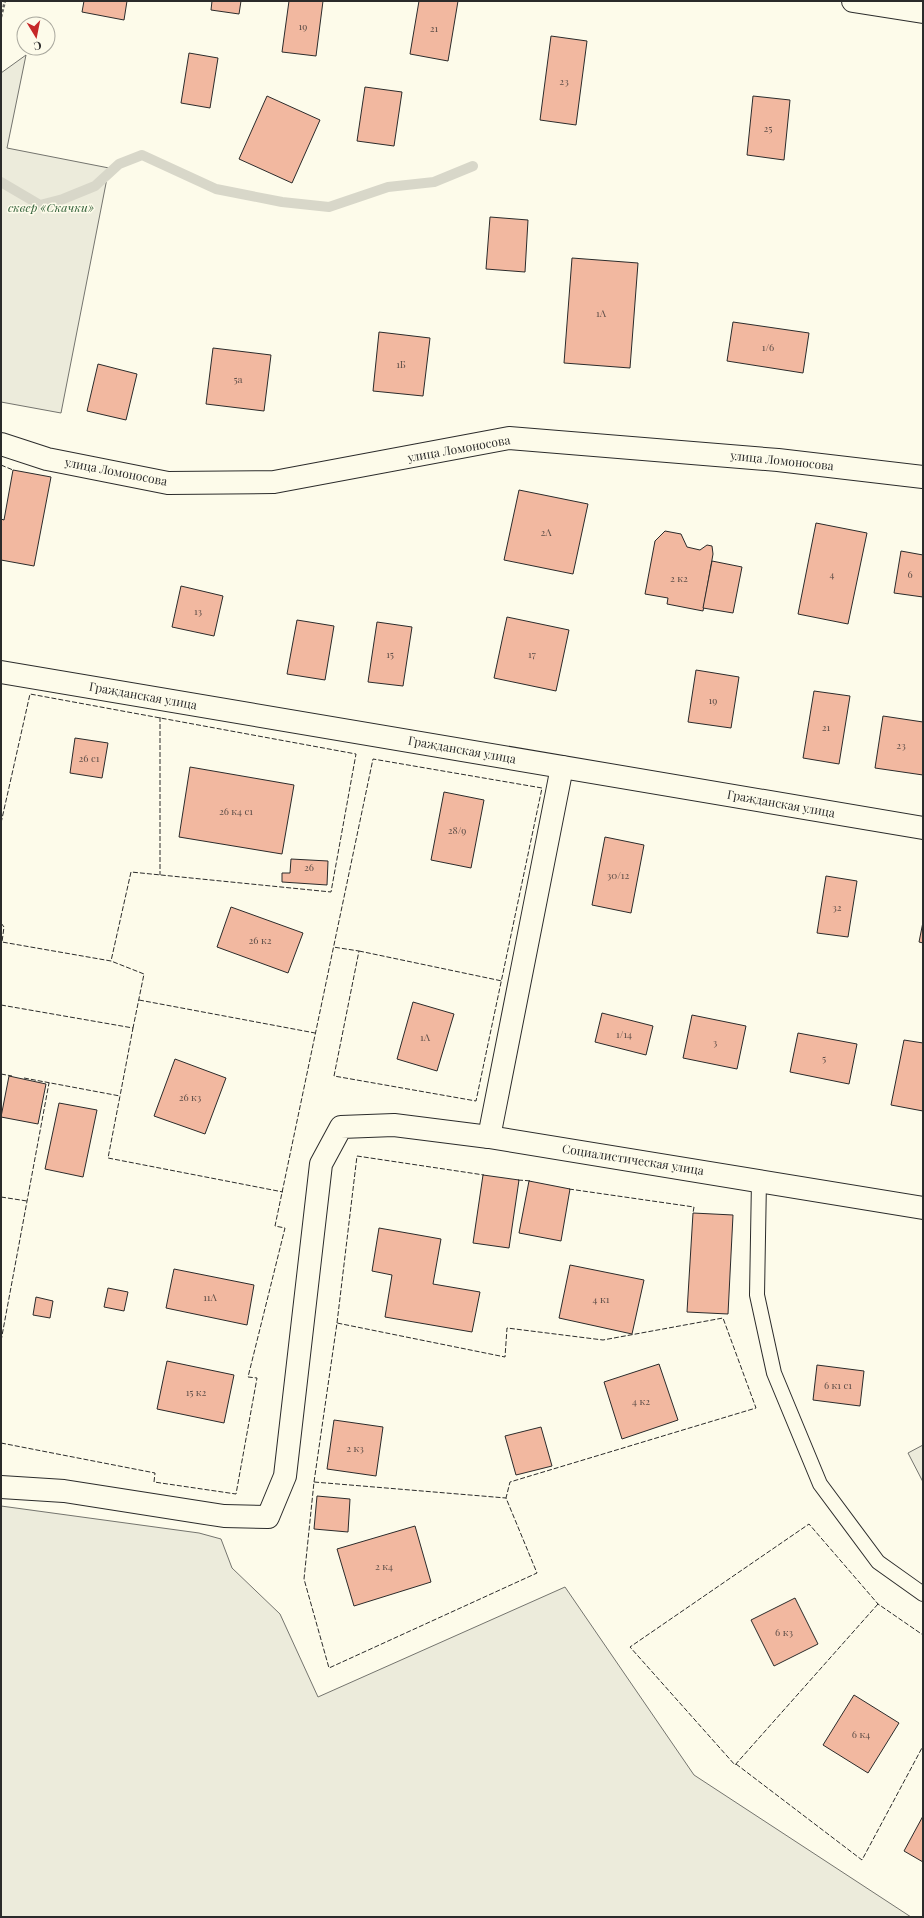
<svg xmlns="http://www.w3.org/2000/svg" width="924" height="1918" viewBox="0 0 924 1918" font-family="'Playfair Display',serif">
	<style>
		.green { fill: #ecebdb; stroke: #74746e }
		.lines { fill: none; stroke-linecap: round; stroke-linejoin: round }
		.stream { stroke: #d8d7c9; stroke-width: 10 }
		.building { fill: #f2b8a0; stroke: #2b2b2b }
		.lane-casing { stroke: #2b2b2b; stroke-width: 16 }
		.street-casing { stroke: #2b2b2b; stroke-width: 24 }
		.path { stroke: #6a6964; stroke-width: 2.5; stroke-dasharray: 3 2; stroke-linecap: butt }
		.lane { stroke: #fdfbea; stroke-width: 14 }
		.street { stroke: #fdfbea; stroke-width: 22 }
		.fence { stroke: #2b2b2b; stroke-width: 1; stroke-dasharray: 5 2; stroke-linecap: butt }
		.labels { text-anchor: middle; stroke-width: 3; stroke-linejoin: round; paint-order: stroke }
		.number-label { font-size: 10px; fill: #5d4e48 }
		.park-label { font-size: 12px; font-style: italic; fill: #34623c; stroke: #fdfbea }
		.street-label { font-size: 12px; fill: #2b2b2b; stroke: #fdfbea }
	</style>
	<rect width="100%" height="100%" fill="#fdfbea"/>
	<!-- green -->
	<g class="green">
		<polygon points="26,55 7,148 109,168 61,413 1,402 1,73"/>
		<polygon points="923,1445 923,1482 908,1453"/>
		<polygon points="1,1506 199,1533 221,1539 232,1568 280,1614 318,1697 565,1587 694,1775 911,1917 1,1917"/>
	</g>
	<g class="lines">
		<!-- stream -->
		<polyline class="stream" points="1,182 40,205 63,199 95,186 119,164 142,155 216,189 282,202 329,207 388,187 434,182 473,166"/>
	</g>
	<!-- building -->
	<g class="building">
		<polygon points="84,1 127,1 124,20 82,12"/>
		<polygon points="212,1 241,1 239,14 211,10"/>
		<polygon points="289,1 323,1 316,56 282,52"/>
		<polygon points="419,1 458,1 448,61 410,54"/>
		<polygon points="551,36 587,41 576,125 540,120"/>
		<polygon points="189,53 218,58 210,108 181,103"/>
		<polygon points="365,87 402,92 394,146 357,141"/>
		<polygon points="267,96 320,120 292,183 239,159"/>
		<polygon points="753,96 790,100 784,160 747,155"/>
		<polygon points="490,217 528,220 525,272 486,269"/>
		<polygon points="572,258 638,263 630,368 564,363"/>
		<polygon points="733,322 809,333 803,373 727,361"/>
		<polygon points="379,332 430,338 423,396 373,391"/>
		<polygon points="213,348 271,355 264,411 206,404"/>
		<polygon points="98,364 137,374 126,420 87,411"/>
		<polygon points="13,470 51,477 34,566 1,560 1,519 4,520"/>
		<polygon points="519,490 588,504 573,574 504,560"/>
		<polygon points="816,523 867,533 848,624 798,614"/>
		<polygon points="665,531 681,534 687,547 700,550 707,545 712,546 713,554 703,611 667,604 668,598 645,594 655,541"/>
		<polygon points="901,551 923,555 923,597 894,593"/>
		<polygon points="712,561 742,567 733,613 703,608"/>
		<polygon points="181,586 223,596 214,636 172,627"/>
		<polygon points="507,617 569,630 556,691 494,678"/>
		<polygon points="297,620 334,626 325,680 287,674"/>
		<polygon points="377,622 412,627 403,686 368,682"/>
		<polygon points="696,670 739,677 731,728 688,722"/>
		<polygon points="814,691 850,696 839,764 803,758"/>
		<polygon points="883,716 923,722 923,775 875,768"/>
		<polygon points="75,738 108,743 102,778 70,773"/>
		<polygon points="190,767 294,785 282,854 179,837"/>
		<polygon points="444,792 484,800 471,868 431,860"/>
		<polygon points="605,837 644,845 631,913 592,905"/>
		<polygon points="291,859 328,861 327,885 282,882 282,873 290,873"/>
		<polygon points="826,876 857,881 848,937 817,933"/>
		<polygon points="231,907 303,933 288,973 217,947"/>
		<polygon points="923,922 923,943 919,942"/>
		<polygon points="413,1002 454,1014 437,1071 397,1059"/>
		<polygon points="602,1013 653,1026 646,1055 595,1042"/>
		<polygon points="692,1015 746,1026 737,1069 683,1058"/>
		<polygon points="798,1033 857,1044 849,1084 790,1072"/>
		<polygon points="904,1040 923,1043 923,1111 891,1105"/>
		<polygon points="175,1059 226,1078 205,1134 154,1116"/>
		<polygon points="9,1076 46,1084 38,1124 1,1117"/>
		<polygon points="59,1103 97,1110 83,1177 45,1169"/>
		<polygon points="483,1175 519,1180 509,1248 473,1243"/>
		<polygon points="529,1181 570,1189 561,1241 519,1233"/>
		<polygon points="693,1213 733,1215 728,1314 687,1312"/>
		<polygon points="379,1228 441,1239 433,1284 480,1292 472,1332 385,1317 392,1275 372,1271"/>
		<polygon points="570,1265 644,1280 632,1334 559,1318"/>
		<polygon points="174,1269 254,1285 247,1325 166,1308"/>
		<polygon points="108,1288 128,1292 124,1311 104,1307"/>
		<polygon points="36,1297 53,1301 50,1318 33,1315"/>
		<polygon points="167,1361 234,1375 224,1423 157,1409"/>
		<polygon points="659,1364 678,1420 622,1439 604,1382"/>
		<polygon points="817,1365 864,1371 860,1406 813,1400"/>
		<polygon points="334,1420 383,1427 376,1476 327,1469"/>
		<polygon points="541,1427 552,1466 516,1475 505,1436"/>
		<polygon points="317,1496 350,1499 348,1532 314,1529"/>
		<polygon points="415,1526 431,1582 354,1606 337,1549"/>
		<polygon points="795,1598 818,1644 774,1666 751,1620"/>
		<polygon points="854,1695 899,1723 868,1773 823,1745"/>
		<polygon points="923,1816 923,1862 904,1851"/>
	</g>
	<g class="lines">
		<defs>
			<polyline id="lane" points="759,1180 757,1295 774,1373 820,1484 878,1562 923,1594"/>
			<g id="street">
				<polyline points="853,1 923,12"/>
				<polyline points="1,444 47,459 168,483 274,482 509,438 778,460 923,477"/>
				<polyline points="1,672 923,828"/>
				<polyline points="489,1137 562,767"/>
				<polyline points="1,1487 64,1491 224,1516 268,1517 285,1476 321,1164 341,1127 394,1125 489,1137 923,1208"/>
			</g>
		</defs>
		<!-- lane casing -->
		<use href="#lane" class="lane-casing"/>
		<!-- street casing -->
		<use href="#street" class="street-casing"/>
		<!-- path -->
		<polyline class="path" points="1,17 5,1"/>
		<!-- lane -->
		<use href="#lane" class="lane"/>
		<!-- street -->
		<use href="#street" class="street"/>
		<!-- fence -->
		<g class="fence">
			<polyline points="1,465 13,470"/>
			<polyline points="160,717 160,875"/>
			<polyline points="1,823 30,694 356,754 331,892 131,872 111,961"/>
			<polyline points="1,923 4,927 2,942 111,961 144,974 133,1028"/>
			<polyline points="359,951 502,981"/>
			<polyline points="139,1000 315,1033"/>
			<polyline points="1,1005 133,1028 120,1096"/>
			<polyline points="1,1074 12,1076"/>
			<polyline points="24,1078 120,1096 108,1158 283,1192"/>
			<polyline points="518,1180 532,1181"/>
			<polyline points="569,1189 694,1207 693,1213"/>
			<polyline points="1,1197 27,1201"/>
			<polyline points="337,1323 357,1156 484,1175"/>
			<polyline points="1,1341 49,1083"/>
			<polyline points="1,1443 155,1473 154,1482 236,1494 257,1378 248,1377 285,1228 275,1226 373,759 542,788 476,1101 334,1076 359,951 333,947"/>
			<polyline points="314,1482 337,1323 505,1357 507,1328 603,1340 723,1318 756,1408 510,1482 506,1498 537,1573 329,1668 304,1579 314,1482 506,1498"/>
			<polyline points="878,1604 735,1765 630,1647 809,1524 878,1604 923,1635"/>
			<polyline points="736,1764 862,1860 923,1746"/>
		</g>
	</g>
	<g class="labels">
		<!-- number labels -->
		<g class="number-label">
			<text x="303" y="30">19</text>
			<text x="434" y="32">21</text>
			<text x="564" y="85">23</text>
			<text x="768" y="132">25</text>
			<text x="601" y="317">1А</text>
			<text x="768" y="351">1/6</text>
			<text x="401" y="368">1Б</text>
			<text x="238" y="383">5а</text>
			<text x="546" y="536">2А</text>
			<text x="832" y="578">4</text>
			<text x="910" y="578">6</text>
			<text x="679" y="582">2 к2</text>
			<text x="198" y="615">13</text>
			<text x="390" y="658">15</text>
			<text x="532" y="658">17</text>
			<text x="713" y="704">19</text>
			<text x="826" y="731">21</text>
			<text x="901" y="749">23</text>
			<text x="89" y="762">26 с1</text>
			<text x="236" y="815">26 к4 с1</text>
			<text x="457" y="834">28/9</text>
			<text x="309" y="871">26</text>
			<text x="618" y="879">30/12</text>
			<text x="837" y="911">32</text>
			<text x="260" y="944">26 к2</text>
			<text x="624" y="1038">1/14</text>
			<text x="425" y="1041">1А</text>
			<text x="715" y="1046">3</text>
			<text x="824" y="1062">5</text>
			<text x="190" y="1101">26 к3</text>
			<text x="210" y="1301">11А</text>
			<text x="601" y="1303">4 к1</text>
			<text x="838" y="1389">6 к1 с1</text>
			<text x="196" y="1396">15 к2</text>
			<text x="641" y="1405">4 к2</text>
			<text x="355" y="1452">2 к3</text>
			<text x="384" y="1570">2 к4</text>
			<text x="784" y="1636">6 к3</text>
			<text x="861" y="1738">6 к4</text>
		</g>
		<!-- park labels -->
		<g class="park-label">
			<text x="51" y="212">сквер «Скачки»</text>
		</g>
		<!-- street labels -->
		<g class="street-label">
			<text transform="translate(459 449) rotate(-10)" y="4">улица Ломоносова</text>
			<text transform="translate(782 461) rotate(6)" y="4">улица Ломоносова</text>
			<text transform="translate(116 472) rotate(11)" y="4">улица Ломоносова</text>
			<text transform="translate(143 696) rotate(10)" y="4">Гражданская улица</text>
			<text transform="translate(462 750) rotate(10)" y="4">Гражданская улица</text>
			<text transform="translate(781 804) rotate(10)" y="4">Гражданская улица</text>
			<text transform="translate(633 1160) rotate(9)" y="4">Социалистическая улица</text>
		</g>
	</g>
	<!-- border -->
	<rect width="924" height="1918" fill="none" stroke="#2b2b2b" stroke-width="4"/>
	<!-- north arrow -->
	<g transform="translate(36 36) rotate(170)"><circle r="19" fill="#fdfbea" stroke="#a9a89e"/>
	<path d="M0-3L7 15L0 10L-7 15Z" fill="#c62828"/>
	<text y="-6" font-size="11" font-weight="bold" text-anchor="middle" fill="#2b2b2b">С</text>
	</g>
</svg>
